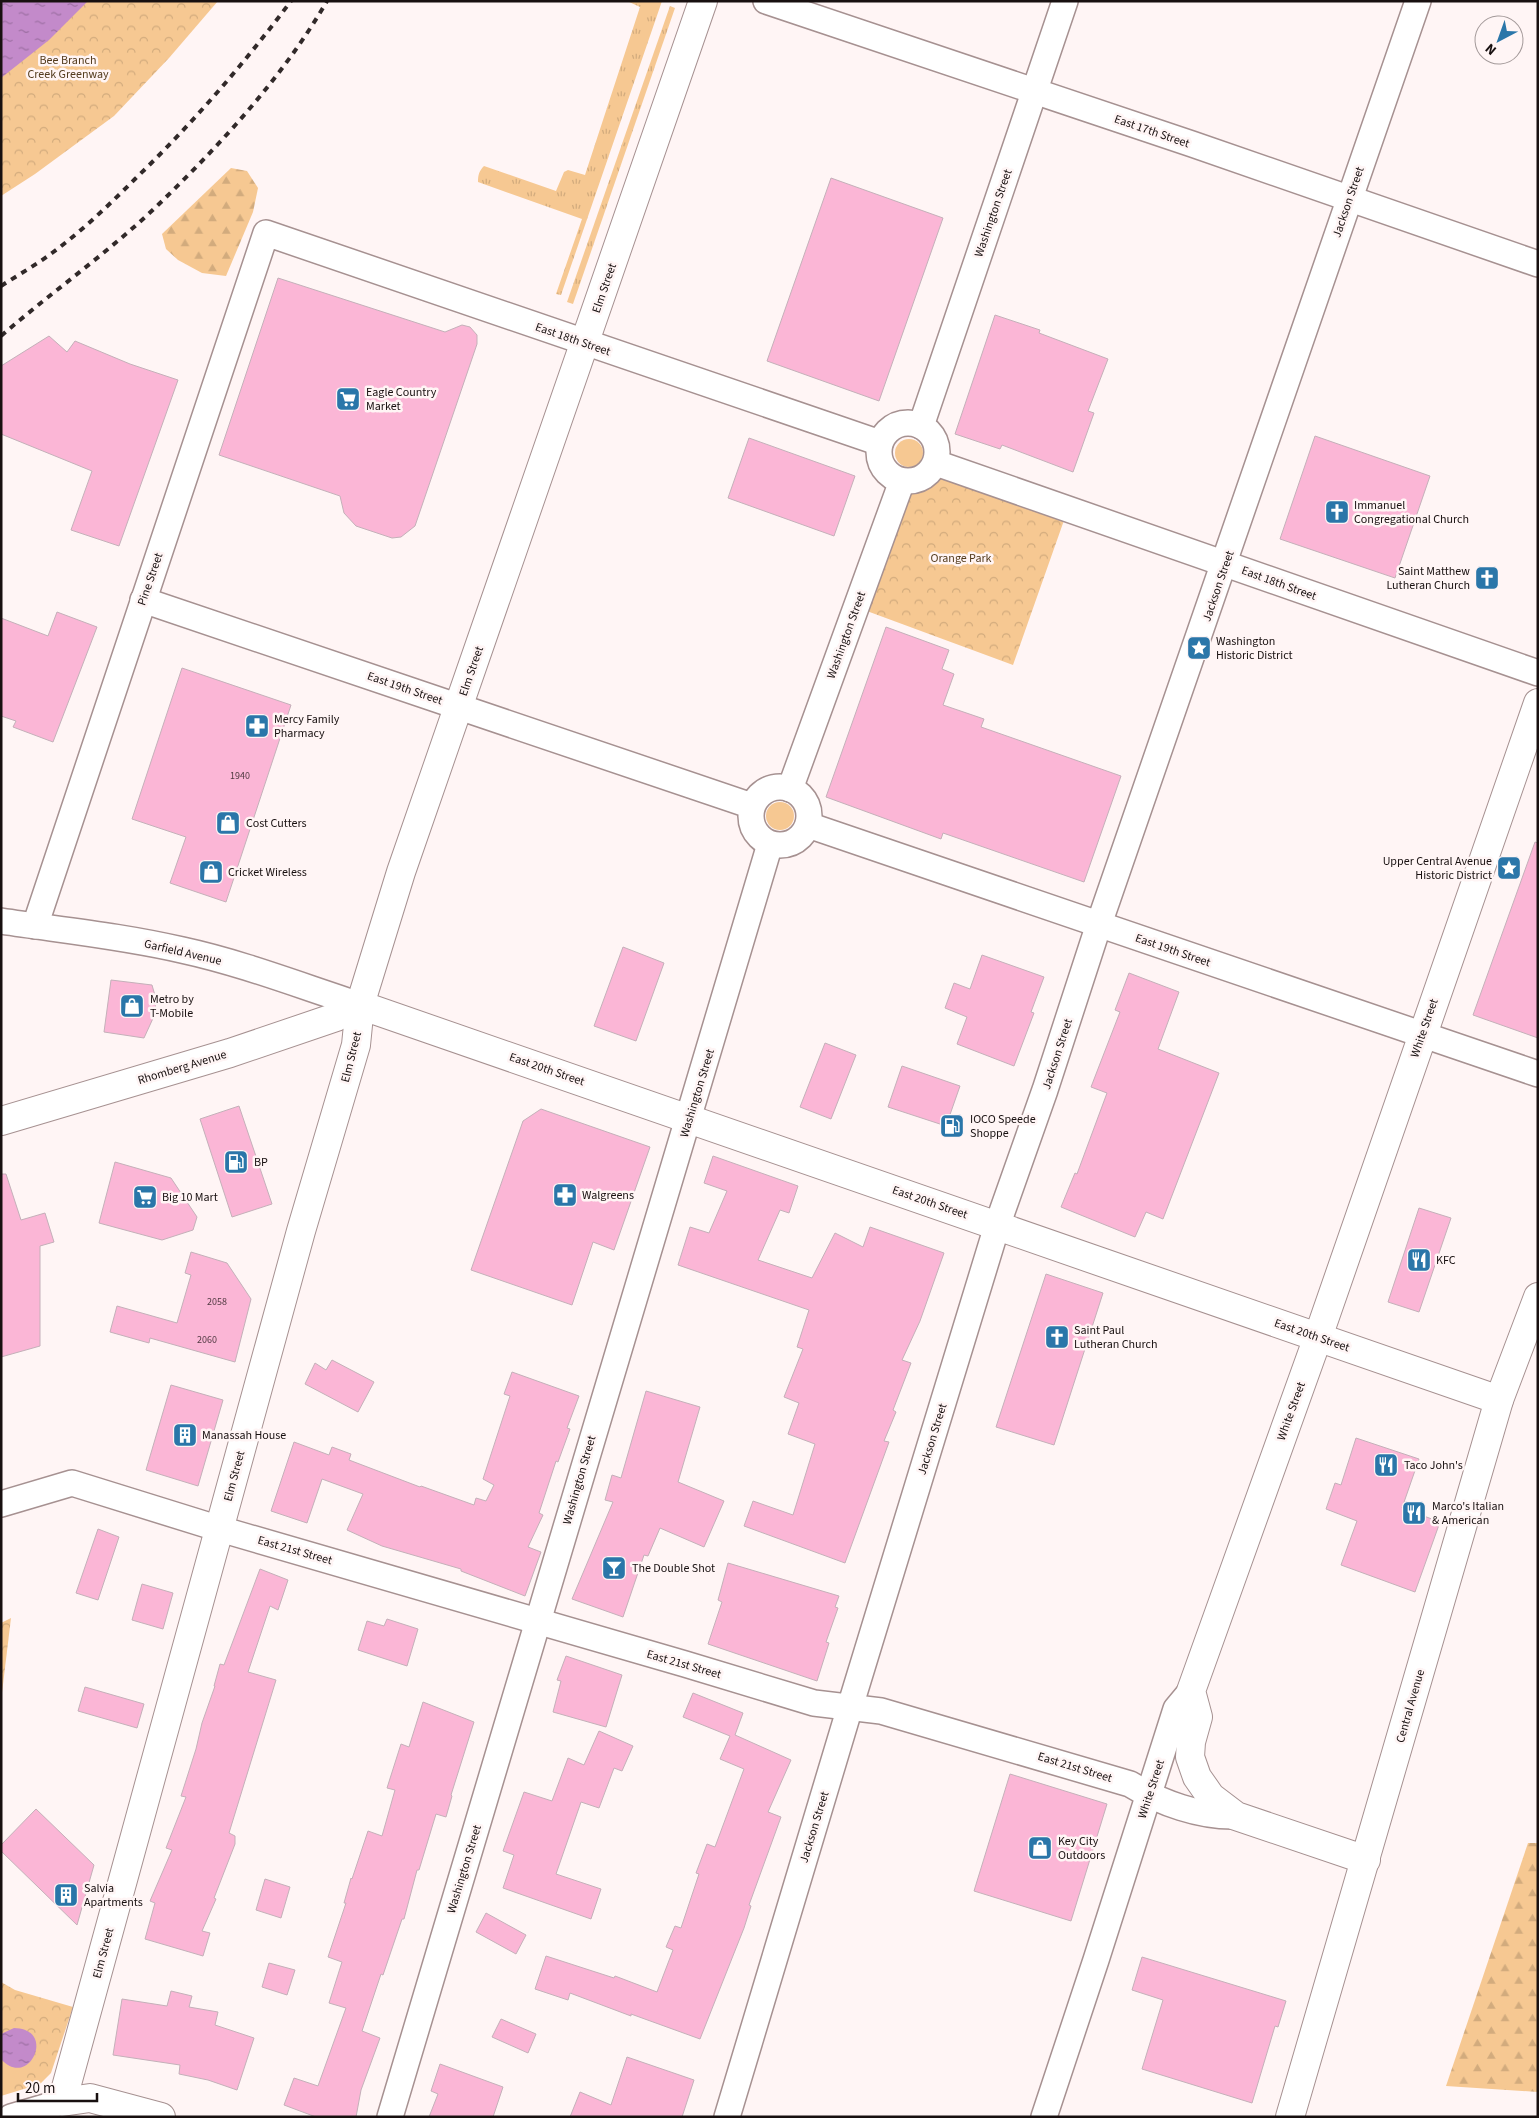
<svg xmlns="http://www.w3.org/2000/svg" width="1539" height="2118" viewBox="0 0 1539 2118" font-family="'Source Sans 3',sans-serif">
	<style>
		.grass { fill: url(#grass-tufts) }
		.forest { fill: url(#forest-firs) }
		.park { fill: url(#park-crowns) }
		.garden { fill: #f6c892 }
		.water { fill: url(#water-ripples) }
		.building { fill: #fbb6d6; stroke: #c4b0b9 }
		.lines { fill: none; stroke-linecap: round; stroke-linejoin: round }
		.minor-casing { stroke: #a69191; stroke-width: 28 }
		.tertiary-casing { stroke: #a69191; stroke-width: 30 }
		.secondary-casing { stroke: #a69191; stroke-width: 30 }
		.primary-casing { stroke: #a69191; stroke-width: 30 }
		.minor { stroke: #fff; stroke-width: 25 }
		.tertiary { stroke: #fff; stroke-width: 28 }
		.secondary { stroke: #fff; stroke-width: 28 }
		.primary { stroke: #fff; stroke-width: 28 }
		.rail { stroke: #312929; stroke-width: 4; stroke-dasharray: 6 6; stroke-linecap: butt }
		.labels { text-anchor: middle; stroke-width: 5; stroke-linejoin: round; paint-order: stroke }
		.number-label { font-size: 10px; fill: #513a42 }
		.park-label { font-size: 12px; fill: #533b1d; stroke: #fff5f5 }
		.street-label { font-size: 12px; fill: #181010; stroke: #fff5f5 }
		.poi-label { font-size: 12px; fill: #181010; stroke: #fff5f5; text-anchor: start }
	</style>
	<defs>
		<pattern id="grass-tufts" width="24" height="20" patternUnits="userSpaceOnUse" patternTransform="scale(1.25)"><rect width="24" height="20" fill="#f6c892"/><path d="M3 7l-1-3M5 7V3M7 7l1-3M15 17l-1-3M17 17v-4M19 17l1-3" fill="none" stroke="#d2ab7d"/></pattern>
		<pattern id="forest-firs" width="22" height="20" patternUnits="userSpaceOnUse" patternTransform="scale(1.25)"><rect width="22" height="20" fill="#f6c892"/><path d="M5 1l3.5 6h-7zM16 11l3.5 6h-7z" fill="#d2ab7d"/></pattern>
		<pattern id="park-crowns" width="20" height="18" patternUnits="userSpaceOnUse" patternTransform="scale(1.25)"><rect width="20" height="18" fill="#f6c892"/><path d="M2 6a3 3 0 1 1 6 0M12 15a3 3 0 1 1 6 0" fill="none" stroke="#d2ab7d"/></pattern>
		<pattern id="water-ripples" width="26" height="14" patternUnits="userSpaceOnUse" patternTransform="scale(1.25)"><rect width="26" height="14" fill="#c38aca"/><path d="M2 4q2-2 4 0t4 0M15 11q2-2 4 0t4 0" fill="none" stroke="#9d6fa3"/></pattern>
	</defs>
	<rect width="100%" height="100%" fill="#fff5f5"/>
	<!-- grass -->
	<g class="grass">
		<path d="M627,1H662L561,295L556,294L582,219L478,182C478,175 479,171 484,166L556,191L564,172L568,170L585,175L640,7Z"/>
		<polygon points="670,6 675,8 573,304 567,302"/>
	</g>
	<!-- forest -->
	<g class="forest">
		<polygon points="231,168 247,171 258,188 253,212 226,276 202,273 178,260 166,249 162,234"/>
		<polygon points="1528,1843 1538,1843 1538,2092 1446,2086"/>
	</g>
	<!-- park -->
	<g class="park">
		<polygon points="1,1 218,1 169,58 114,116 35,174 1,196"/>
		<polygon points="930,471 1068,509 1013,665 856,607 912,481 922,478"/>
		<polygon points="11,1618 1,1701 1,1623"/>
		<polygon points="1,1982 15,1990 73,2007 51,2073 40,2084 1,2096"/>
	</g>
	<!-- garden -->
	<g class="garden">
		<circle cx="909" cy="453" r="14"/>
		<circle cx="780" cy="816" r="14"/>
		<path d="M1,2059C7,2065 15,2068 23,2067L25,2075L1,2083Z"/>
	</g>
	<!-- water -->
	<g class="water">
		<polygon points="1,1 88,1 49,40 1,78"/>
		<path d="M14,2028C58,2029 28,2090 1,2059V2034Z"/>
	</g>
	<!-- building -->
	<g class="building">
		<polygon points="831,178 943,218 879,401 767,361"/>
		<polygon points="278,278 445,332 462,325 470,327 477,335 477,344 415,526 401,537 392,538 356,526 344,513 340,496 219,455"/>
		<polygon points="995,315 1040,330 1039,333 1108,359 1088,411 1094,413 1073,472 1002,445 1000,449 955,434"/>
		<polygon points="49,336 67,352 75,341 130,364 178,380 119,546 71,530 92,471 1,434 1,366"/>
		<polygon points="1315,436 1430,476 1395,578 1280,539"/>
		<polygon points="749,438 855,476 834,536 728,498"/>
		<polygon points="57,612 97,627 53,742 13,727 16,721 1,716 1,618 48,636"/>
		<polygon points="886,627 949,650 942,669 954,674 943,705 984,719 981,727 1121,776 1084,882 943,833 941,839 826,797"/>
		<polygon points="182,668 291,705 226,902 170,883 186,837 132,819"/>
		<polygon points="1535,842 1538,843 1538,1038 1473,1015"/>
		<polygon points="623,947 664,963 636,1041 594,1026"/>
		<polygon points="982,955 1044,977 1031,1012 1034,1013 1014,1066 957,1044 967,1017 945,1008 954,983 970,989"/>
		<polygon points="1129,973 1179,992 1158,1049 1219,1073 1163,1219 1146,1212 1135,1237 1061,1207 1075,1173 1077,1174 1107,1093 1091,1087 1120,1012 1115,1010"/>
		<polygon points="111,980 152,985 156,999 155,1014 144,1038 104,1032"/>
		<polygon points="825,1043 856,1055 831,1119 800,1107"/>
		<polygon points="902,1066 960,1086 946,1126 888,1107"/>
		<polygon points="239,1106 272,1204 232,1217 200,1119"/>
		<polygon points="541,1109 650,1147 614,1250 593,1242 572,1305 471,1270 523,1121"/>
		<polygon points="713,1156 798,1186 789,1213 780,1210 758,1260 812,1278 835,1233 863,1247 870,1227 944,1253 920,1321 902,1360 911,1363 893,1410 896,1412 884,1441 889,1442 845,1563 744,1526 753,1501 793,1515 815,1444 788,1434 799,1403 784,1397 803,1349 797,1347 809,1310 678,1265 690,1227 709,1233 727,1191 704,1183"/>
		<polygon points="115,1162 171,1178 197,1217 193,1230 162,1240 99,1223"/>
		<polygon points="1,1174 6,1174 21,1220 45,1213 54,1242 40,1246 40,1346 1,1357"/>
		<polygon points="1419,1208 1451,1218 1419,1312 1388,1302"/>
		<polygon points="191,1252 227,1263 251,1299 235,1362 150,1338 149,1343 110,1332 117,1306 177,1323 191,1275 185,1273"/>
		<polygon points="1046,1274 1103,1293 1054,1445 996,1427"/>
		<polygon points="332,1360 374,1382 358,1412 305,1384 315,1363 326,1370"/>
		<polygon points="512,1372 579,1396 567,1428 570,1429 558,1462 556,1461 539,1513 543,1515 528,1547 541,1552 525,1596 461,1571 461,1569 382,1546 347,1530 363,1494 322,1479 307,1523 271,1511 294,1442 329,1455 332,1447 351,1454 349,1460 420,1487 421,1486 474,1505 476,1498 486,1501 494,1485 483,1479 510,1396 504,1394"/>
		<polygon points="171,1385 223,1400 198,1486 146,1470"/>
		<polygon points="646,1391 700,1407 678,1482 724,1501 704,1547 660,1528 648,1556 644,1555 623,1617 572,1599 613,1502 605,1500 612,1475 621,1478"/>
		<polygon points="1356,1438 1419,1459 1402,1508 1440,1522 1415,1592 1341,1565 1357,1521 1326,1509 1335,1483 1341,1485"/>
		<polygon points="98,1529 119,1537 98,1600 76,1593"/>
		<polygon points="728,1563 839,1596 835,1607 838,1608 826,1642 829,1643 817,1681 708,1644 722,1602 718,1600"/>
		<polygon points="260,1569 288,1580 278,1610 270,1606 248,1672 276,1680 229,1833 235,1836 235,1844 214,1898 216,1899 202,1931 210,1933 203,1956 145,1939 155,1903 150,1901 172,1850 166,1848 186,1797 181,1796 196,1749 202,1723 215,1686 214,1686 220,1664 224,1665"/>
		<polygon points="142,1584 173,1593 163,1629 132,1620"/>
		<polygon points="387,1619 418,1629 407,1666 358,1650 367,1621 384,1626"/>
		<polygon points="566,1656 622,1675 606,1727 553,1712 561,1681 557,1680"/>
		<polygon points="85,1687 144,1704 137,1728 78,1711"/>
		<polygon points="693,1693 743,1713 735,1735 791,1760 768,1812 781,1817 749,1905 751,1906 744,1928 700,2039 631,2014 631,2016 570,1993 568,2000 535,1989 546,1956 614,1978 615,1976 657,1992 673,1950 666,1947 675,1926 681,1928 699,1874 696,1873 707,1844 715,1847 744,1769 720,1759 730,1736 683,1717"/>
		<polygon points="423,1702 474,1722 451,1795 452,1796 446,1817 436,1814 419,1870 417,1870 404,1919 402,1919 383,1975 381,1974 362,2031 380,2038 361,2090 356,2117 316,2117 284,2105 294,2078 318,2086 346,2008 329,2003 342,1962 328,1957 346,1903 344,1903 351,1878 352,1879 368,1831 382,1836 395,1790 387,1788 401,1744 409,1747"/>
		<polygon points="599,1731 633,1746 622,1771 614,1768 599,1808 581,1802 556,1874 601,1889 591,1919 503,1888 514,1855 503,1851 524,1792 552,1801 568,1758 584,1765"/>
		<polygon points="1010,1774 1107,1804 1071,1921 974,1891"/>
		<polygon points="36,1809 94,1865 77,1925 1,1851 1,1845"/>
		<polygon points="265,1879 290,1887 281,1918 256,1910"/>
		<polygon points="486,1913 526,1935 516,1954 476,1932"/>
		<polygon points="1142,1957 1286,2001 1278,2027 1275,2026 1252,2103 1142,2069 1163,2000 1132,1990"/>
		<polygon points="269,1963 295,1970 287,1995 262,1987"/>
		<polygon points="171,1991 192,1996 189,2007 218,2012 215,2025 254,2038 237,2090 208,2080 179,2074 180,2065 113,2055 122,1999 167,2006"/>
		<polygon points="501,2019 536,2034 528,2053 492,2037"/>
		<polygon points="627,2057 694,2080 682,2117 570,2117 580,2092 611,2105"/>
		<polygon points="440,2064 503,2087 493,2117 429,2117 438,2094 431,2091"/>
	</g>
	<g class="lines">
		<defs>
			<g id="minor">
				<polyline points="766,1 1192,144 1538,264"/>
				<circle cx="908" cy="452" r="29"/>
				<polyline points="921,426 1065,1"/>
				<polyline points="936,463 1538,673"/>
				<polyline points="143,600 752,806"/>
				<circle cx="780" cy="816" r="29"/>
				<polyline points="790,789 902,481"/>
				<polyline points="808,825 1538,1074"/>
				<path d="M1,921C61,930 122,936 182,950C242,963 301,986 360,1005"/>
				<polyline points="35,926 266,233 880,443"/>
				<path d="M1,1504L72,1483L220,1529L685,1664L814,1703L881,1711L1130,1784C1161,1803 1200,1817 1236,1816"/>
				<polyline points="11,2117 62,2102"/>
				<polyline points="390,2117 770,844"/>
				<polyline points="727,2117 850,1707 997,1226 1045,1090 1099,924 1418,1"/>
				<polyline points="1044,2117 1096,1960 1176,1709 1191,1691"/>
			</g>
			<polyline id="tertiary" points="161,2117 90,2098 62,2102 301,1231 356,1045 360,1005 1499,1400"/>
			<polyline id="secondary" points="1,1121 230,1053 336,1017 360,1005 401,872 703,1"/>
			<g id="primary">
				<polyline points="1366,1860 1236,1816 1211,1797 1197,1777 1190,1757 1191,1742 1198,1717 1191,1691 1318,1337 1538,703"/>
				<polyline points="1290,2117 1499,1400 1538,1297"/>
			</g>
		</defs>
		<!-- minor casing -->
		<use href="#minor" class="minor-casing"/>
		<!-- tertiary casing -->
		<use href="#tertiary" class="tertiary-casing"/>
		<!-- secondary casing -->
		<use href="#secondary" class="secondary-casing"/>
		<!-- primary casing -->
		<use href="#primary" class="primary-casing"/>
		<!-- minor -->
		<use href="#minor" class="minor"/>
		<!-- tertiary -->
		<use href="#tertiary" class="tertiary"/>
		<!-- secondary -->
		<use href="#secondary" class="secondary"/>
		<!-- primary -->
		<use href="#primary" class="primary"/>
		<!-- rail -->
		<g class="rail">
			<path d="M1,286C18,275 36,265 52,253C82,231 109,205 135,179C192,124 243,65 291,1"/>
			<path d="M1,336C53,291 109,252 158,205C221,144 283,77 327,1"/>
		</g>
	</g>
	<!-- icons -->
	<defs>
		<symbol id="supermarket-square" viewBox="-11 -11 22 22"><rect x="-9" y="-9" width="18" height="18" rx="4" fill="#2a76a9" stroke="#fff5f5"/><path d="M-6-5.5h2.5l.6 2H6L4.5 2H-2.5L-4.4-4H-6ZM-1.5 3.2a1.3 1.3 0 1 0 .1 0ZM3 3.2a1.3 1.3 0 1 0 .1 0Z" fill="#fff"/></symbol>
		<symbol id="church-square" viewBox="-11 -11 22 22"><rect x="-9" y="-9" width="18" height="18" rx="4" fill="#2a76a9" stroke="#fff5f5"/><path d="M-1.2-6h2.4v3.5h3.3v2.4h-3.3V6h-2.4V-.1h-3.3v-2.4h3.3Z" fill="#fff"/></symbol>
		<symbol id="sight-square" viewBox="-11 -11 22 22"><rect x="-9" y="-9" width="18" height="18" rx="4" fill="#2a76a9" stroke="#fff5f5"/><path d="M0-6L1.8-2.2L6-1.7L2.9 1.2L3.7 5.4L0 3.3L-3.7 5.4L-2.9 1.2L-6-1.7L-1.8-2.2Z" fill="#fff"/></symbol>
		<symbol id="pharmacy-square" viewBox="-11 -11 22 22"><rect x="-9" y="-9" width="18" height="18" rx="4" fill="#2a76a9" stroke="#fff5f5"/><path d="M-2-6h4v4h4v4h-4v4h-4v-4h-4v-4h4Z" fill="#fff"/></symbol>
		<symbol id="shop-square" viewBox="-11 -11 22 22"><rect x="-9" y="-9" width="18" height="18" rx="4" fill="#2a76a9" stroke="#fff5f5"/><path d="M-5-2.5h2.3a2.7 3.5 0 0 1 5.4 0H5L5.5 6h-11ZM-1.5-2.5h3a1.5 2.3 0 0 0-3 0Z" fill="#fff"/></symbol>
		<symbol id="fuel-square" viewBox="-11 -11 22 22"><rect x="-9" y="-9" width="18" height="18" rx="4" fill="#2a76a9" stroke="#fff5f5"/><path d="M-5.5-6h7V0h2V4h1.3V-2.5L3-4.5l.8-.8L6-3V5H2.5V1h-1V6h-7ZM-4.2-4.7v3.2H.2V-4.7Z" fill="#fff"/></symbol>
		<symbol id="restaurant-square" viewBox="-11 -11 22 22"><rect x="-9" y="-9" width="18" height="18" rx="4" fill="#2a76a9" stroke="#fff5f5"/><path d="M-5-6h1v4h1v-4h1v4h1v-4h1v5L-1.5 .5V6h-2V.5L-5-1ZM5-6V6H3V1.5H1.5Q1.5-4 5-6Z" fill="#fff"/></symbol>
		<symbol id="building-square" viewBox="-11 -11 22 22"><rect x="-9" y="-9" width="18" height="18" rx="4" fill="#2a76a9" stroke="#fff5f5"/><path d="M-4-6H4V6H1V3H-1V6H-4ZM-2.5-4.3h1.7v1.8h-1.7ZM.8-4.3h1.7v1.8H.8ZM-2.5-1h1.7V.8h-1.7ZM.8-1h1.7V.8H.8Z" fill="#fff"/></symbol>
		<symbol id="bar-square" viewBox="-11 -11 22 22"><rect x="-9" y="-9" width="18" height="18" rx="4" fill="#2a76a9" stroke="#fff5f5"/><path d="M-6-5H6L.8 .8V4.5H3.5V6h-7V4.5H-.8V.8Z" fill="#fff"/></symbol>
	</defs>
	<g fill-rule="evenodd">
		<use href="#supermarket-square" x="334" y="385" width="28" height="28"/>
		<use href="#church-square" x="1323" y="498" width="28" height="28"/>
		<use href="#church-square" x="1473" y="564" width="28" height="28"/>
		<use href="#sight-square" x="1185" y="634" width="28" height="28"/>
		<use href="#pharmacy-square" x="243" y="712" width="28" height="28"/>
		<use href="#shop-square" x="214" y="809" width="28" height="28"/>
		<use href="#sight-square" x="1495" y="854" width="28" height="28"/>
		<use href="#shop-square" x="197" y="858" width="28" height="28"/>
		<use href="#shop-square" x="118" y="992" width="28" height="28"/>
		<use href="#fuel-square" x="938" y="1112" width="28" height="28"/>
		<use href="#fuel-square" x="222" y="1148" width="28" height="28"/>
		<use href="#pharmacy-square" x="551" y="1181" width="28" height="28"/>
		<use href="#supermarket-square" x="131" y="1183" width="28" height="28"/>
		<use href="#restaurant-square" x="1405" y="1246" width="28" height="28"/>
		<use href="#church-square" x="1043" y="1323" width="28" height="28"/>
		<use href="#building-square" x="171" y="1421" width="28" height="28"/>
		<use href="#restaurant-square" x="1372" y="1451" width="28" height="28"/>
		<use href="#restaurant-square" x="1400" y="1499" width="28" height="28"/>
		<use href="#bar-square" x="600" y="1554" width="28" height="28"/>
		<use href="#shop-square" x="1026" y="1834" width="28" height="28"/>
		<use href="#building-square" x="52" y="1881" width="28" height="28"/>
	</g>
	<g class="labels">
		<!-- number labels -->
		<g class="number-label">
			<text x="240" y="779">1940</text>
			<text x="217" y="1305">2058</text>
			<text x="207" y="1343">2060</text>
		</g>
		<!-- park labels -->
		<g class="park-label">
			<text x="68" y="64">Bee Branch<tspan x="68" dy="14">Creek Greenway</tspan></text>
			<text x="961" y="562">Orange Park</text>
		</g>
		<!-- street labels -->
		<g class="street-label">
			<text transform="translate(1152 131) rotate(19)" y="4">East 17th Street</text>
			<text transform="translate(1348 202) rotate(-71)" y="4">Jackson Street</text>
			<text transform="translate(993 213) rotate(-71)" y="4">Washington Street</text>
			<text transform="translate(604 288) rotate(-71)" y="4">Elm Street</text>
			<text transform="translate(573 339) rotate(19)" y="4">East 18th Street</text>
			<text transform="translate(150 579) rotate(-71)" y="4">Pine Street</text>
			<text transform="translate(1279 583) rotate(20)" y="4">East 18th Street</text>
			<text transform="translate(1218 586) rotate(-71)" y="4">Jackson Street</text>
			<text transform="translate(846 635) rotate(-70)" y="4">Washington Street</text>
			<text transform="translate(471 671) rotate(-71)" y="4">Elm Street</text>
			<text transform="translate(405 688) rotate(19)" y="4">East 19th Street</text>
			<text transform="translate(1173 950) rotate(19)" y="4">East 19th Street</text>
			<text transform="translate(183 952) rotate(13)" y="4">Garfield Avenue</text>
			<text transform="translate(1424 1028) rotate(-71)" y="4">White Street</text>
			<text transform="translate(1057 1054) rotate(-72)" y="4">Jackson Street</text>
			<text transform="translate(351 1057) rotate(-76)" y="4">Elm Street</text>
			<text transform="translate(182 1067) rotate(-17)" y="4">Rhomberg Avenue</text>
			<text transform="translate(547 1069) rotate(19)" y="4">East 20th Street</text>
			<text transform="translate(697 1093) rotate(-73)" y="4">Washington Street</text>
			<text transform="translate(930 1202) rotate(19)" y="4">East 20th Street</text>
			<text transform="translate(1312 1335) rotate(19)" y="4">East 20th Street</text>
			<text transform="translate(1291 1411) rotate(-70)" y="4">White Street</text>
			<text transform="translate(932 1439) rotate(-73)" y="4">Jackson Street</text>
			<text transform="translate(234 1476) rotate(-75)" y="4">Elm Street</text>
			<text transform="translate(579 1480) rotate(-74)" y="4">Washington Street</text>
			<text transform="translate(295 1550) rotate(16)" y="4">East 21st Street</text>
			<text transform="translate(684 1664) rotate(16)" y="4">East 21st Street</text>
			<text transform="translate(1410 1706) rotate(-74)" y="4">Central Avenue</text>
			<text transform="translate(1075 1767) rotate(17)" y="4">East 21st Street</text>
			<text transform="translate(1151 1789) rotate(-72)" y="4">White Street</text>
			<text transform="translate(814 1827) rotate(-73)" y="4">Jackson Street</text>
			<text transform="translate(464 1869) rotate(-73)" y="4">Washington Street</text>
			<text transform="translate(103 1953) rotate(-75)" y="4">Elm Street</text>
		</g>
		<!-- poi labels -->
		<g class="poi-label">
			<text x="366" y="396">Eagle Country<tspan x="366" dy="14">Market</tspan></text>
			<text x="1354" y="509">Immanuel<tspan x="1354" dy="14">Congregational Church</tspan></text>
			<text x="1470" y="575" text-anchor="end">Saint Matthew<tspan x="1470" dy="14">Lutheran Church</tspan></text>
			<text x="1216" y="645">Washington<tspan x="1216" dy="14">Historic District</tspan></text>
			<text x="274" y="723">Mercy Family<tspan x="274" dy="14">Pharmacy</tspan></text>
			<text x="246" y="827">Cost Cutters</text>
			<text x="1492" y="865" text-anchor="end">Upper Central Avenue<tspan x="1492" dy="14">Historic District</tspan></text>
			<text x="228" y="876">Cricket Wireless</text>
			<text x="150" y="1003">Metro by<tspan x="150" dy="14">T-Mobile</tspan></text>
			<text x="970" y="1123">IOCO Speede<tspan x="970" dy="14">Shoppe</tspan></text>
			<text x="254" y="1166">BP</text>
			<text x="582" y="1199">Walgreens</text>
			<text x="162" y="1201">Big 10 Mart</text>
			<text x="1436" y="1264">KFC</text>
			<text x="1074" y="1334">Saint Paul<tspan x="1074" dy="14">Lutheran Church</tspan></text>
			<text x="202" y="1439">Manassah House</text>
			<text x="1404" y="1469">Taco John's</text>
			<text x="1432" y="1510">Marco's Italian<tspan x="1432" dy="14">&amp; American</tspan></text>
			<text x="632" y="1572">The Double Shot</text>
			<text x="1058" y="1845">Key City<tspan x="1058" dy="14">Outdoors</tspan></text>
			<text x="84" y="1892">Salvia<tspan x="84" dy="14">Apartments</tspan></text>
		</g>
	</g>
	<!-- border -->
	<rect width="1539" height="2118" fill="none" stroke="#181010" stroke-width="5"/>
	<!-- north arrow -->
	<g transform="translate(1499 40) rotate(221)"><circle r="24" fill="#fff5f5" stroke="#a39999"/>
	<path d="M0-4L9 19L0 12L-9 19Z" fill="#2a76a9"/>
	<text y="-8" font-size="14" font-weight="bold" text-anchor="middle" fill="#181010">N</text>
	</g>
	<!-- scale -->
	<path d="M18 2093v8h79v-8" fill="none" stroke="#181010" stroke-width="2.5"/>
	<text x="25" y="2093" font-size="15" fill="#181010" stroke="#fff5f5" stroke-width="4" paint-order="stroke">20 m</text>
</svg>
